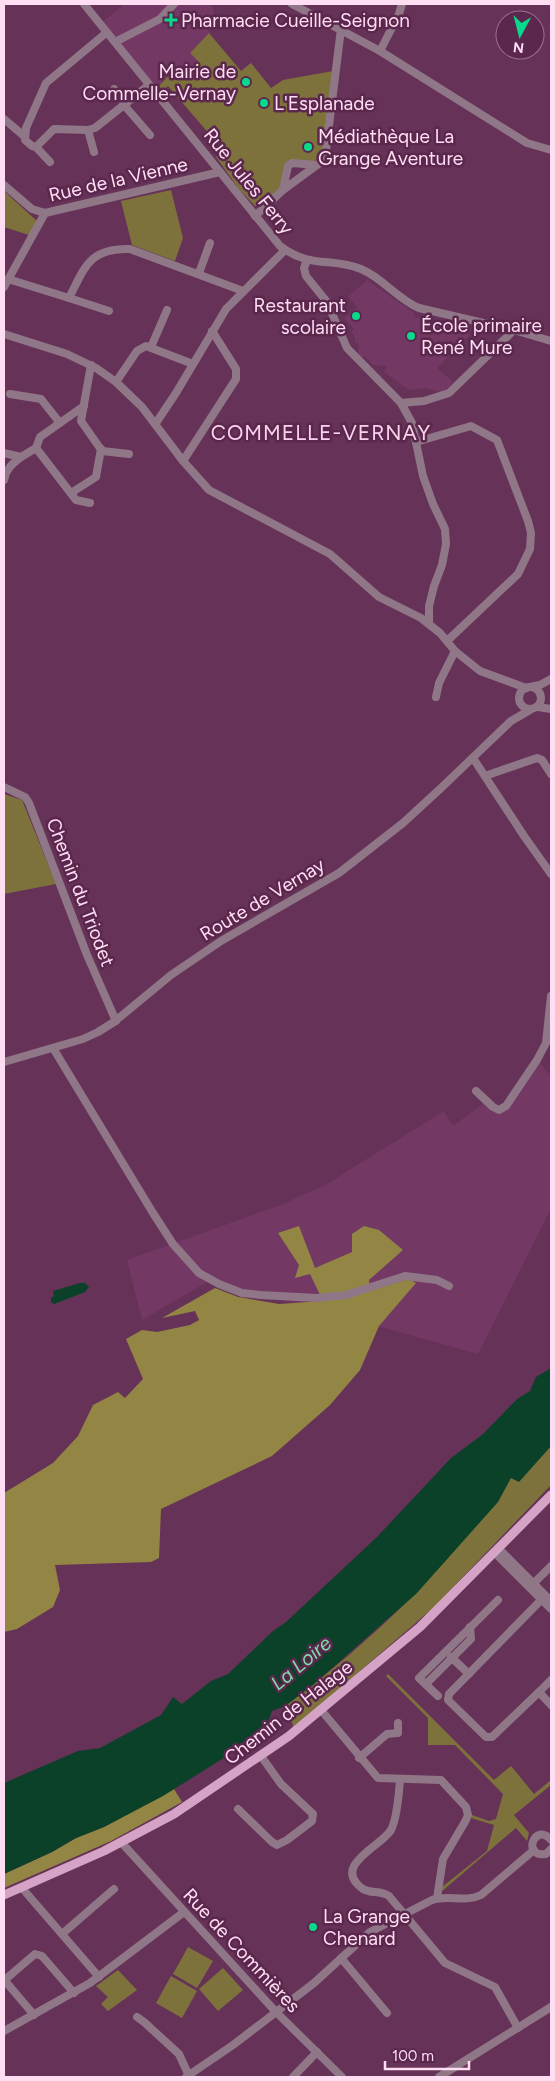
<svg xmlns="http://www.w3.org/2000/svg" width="555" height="2081" viewBox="0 0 555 2081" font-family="Figtree,sans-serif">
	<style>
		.built { fill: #733863 }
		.green { fill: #7d723b }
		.forest { fill: #938644 }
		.water { fill: #0a4128 }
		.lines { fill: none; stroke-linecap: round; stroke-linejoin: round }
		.minor { stroke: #907787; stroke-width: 8 }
		.major { stroke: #d5a3c5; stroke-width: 9 }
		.poi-dot { fill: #08d98b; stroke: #5b274d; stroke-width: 2 }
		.labels { text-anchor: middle; stroke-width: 5; stroke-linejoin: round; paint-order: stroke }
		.poi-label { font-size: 19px; fill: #ffdef4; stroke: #5b274d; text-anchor: start }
		.street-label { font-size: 19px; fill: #ffdef4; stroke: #5b274d }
		.water-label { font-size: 20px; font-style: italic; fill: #7ddca8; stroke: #5b274d }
		.quarter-label { font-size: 21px; letter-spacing: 1px; fill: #f9d2ec; stroke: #5b274d }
	</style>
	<rect width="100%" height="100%" fill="#663258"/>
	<!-- built -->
	<g class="built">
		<polygon points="125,4 209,4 213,8 214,15 204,26 210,32 190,53 198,60 179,81 171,73 157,88 102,22"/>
		<polygon points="367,280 414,313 414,317 468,329 469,336 437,368 453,382 447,390 442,392 424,388 409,390 384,372 387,366 373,365 366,357 361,357 358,353 359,346 358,343 355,343 355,337 351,332 354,329 344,318 357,307 348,297"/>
		<polygon points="537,1060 551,1076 551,1208 478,1354 211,1280 142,1320 127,1260 283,1204 325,1185 444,1111 453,1126 487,1101 499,1110"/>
	</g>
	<!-- green -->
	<g class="green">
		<path d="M209,33L241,71L251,63L271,88L283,80L333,71L322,155L313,162L287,163C282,171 284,179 281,187C277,195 264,204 255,206L239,189L216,157L223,150L168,86L163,90L159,86L171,73L180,80L198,61L190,53Z"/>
		<polygon points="171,190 183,238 175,261 132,245 121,201"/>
		<polygon points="4,191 37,221 29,235 4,227"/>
		<polygon points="4,794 22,800 56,884 4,894"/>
		<path d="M551,1446V1485L434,1607L294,1728L285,1706C356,1653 422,1593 477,1523C488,1508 501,1493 511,1477L519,1481Z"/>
		<polygon points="388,1674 494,1780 511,1766 534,1794 551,1780 551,1785 514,1815 529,1833 527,1841 516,1828 441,1892 442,1887 487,1851 494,1825 471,1818 472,1815 489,1821 496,1819 503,1794 455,1745 428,1745 428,1718 386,1676"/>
		<polygon points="188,1947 213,1961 197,1988 173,1974"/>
		<polygon points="223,1968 243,1990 218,2011 199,1989"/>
		<polygon points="118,1970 137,1990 108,2011 101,2004 108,1997 96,1986"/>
		<polygon points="171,1976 197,1991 182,2018 156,2003"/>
	</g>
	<!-- forest -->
	<g class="forest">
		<polygon points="299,1226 315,1268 352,1252 352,1234 364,1226 379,1230 403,1250 369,1280 370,1291 408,1279 416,1283 379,1326 360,1370 330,1405 272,1456 161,1509 159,1558 151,1562 55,1565 60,1590 53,1607 17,1629 4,1632 4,1493 53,1463 78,1436 93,1405 118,1392 125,1398 143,1379 126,1339 142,1330 157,1332 190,1325 199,1320 195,1311 162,1318 215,1288 238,1297 279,1304 323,1301 310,1274 295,1278 299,1265 278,1233"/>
		<polygon points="174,1789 182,1802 111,1841 4,1888 4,1874 52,1852 76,1838 104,1827"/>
	</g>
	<!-- water -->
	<g class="water">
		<polygon points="80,1283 85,1283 89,1287 85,1292 54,1304 51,1302 51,1298 54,1296 53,1291"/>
		<polygon points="551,1368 551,1446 519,1482 511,1478 498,1502 416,1594 313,1685 285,1706 272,1711 268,1722 227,1756 163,1796 104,1827 76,1838 52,1852 4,1874 4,1783 78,1751 100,1748 161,1715 173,1697 182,1704 211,1681 228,1674 273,1631 286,1622 377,1537 451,1458 483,1434 517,1399 530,1391 536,1377"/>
	</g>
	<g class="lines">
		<!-- minor -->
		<g class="minor">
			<path d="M84,4L280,246C310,269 332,257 361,269C383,278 397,299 419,308L514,330L551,341"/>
			<polyline points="292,4 380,51 527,143 551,150"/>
			<polyline points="106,33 46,83 26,128 25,140 32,146 36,147 54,129 88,130 95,128 149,85"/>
			<polyline points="115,42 160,19 174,4"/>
			<polyline points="380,51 399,14 402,4"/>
			<polyline points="114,89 126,104"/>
			<polyline points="124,105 150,135"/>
			<polyline points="4,119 24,136"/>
			<polyline points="88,130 94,152"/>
			<polyline points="36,147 50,162"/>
			<polyline points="4,185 32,209 45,213 220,172"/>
			<polyline points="283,190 317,165"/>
			<polyline points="255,216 283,190 288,166 292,163 317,165 325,158 341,29"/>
			<polyline points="307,260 304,268 306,276 327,302 347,348 401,403 412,423 423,476 433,504 445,529 446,544 442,565 434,586 429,606 429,624"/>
			<polyline points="199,273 210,243"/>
			<path d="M8,279L69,298C85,267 89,248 130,249L243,291"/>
			<polyline points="4,287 45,213"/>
			<polyline points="69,298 109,311"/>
			<polyline points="4,334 67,354 96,368 116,382 142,407 183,461 209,490 330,554 379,597 421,618 440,633 455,651 480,671 526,688"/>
			<polyline points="151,347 167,310"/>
			<polyline points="91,365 81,421 102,451 129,454"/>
			<polyline points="116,382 137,351 146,346 193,364"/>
			<polyline points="10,394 41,399 60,423"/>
			<polyline points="401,403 424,401 449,393 514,330"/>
			<polyline points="156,423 176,393 226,309 285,250"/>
			<polyline points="416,442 471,426 497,440 528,521 531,533 530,549 518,574 447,641"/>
			<polyline points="36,448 76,500 90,503"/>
			<polyline points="4,453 21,457 36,448 40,437 84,406"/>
			<polyline points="183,461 236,379 236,369 212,331"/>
			<path d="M4,480C6,469 12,464 21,457"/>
			<polyline points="71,493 96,477 101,449"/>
			<circle cx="530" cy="698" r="11"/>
			<polyline points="530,687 540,685 551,679"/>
			<polyline points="436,697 439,683 455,651"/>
			<polyline points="538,707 551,709"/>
			<polyline points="473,758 524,836 551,874"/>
			<polyline points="485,776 537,758 542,760 551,774"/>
			<polyline points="4,787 25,797 29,803 87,955 116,1021"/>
			<polyline points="53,1048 153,1213 173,1244 199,1273 219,1284 242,1293 260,1295 317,1298 346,1295 405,1276 437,1280 449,1286"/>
			<polyline points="4,1062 83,1039 98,1032 114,1022 171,975 221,941 339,873 403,823 440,789 511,721 530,710"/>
			<polyline points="476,1091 493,1107 499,1110 506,1106 537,1060 546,1043 551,996"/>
			<polyline points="498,1548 551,1601"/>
			<polyline points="494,1552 551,1609"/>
			<polyline points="531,1586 551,1566"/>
			<polyline points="451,1657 469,1674"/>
			<polyline points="551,1680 539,1692 551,1705"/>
			<polyline points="426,1684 471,1639 470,1627"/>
			<polyline points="539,1692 492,1737 486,1737 448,1700 449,1694 545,1596"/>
			<polyline points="438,1696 419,1678 498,1600"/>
			<polyline points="321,1710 378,1778 441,1780 466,1807 468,1815 466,1820 443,1859 437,1898"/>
			<polyline points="359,1758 387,1734 398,1733 398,1723"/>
			<path d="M400,1780C399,1793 397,1819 391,1830C382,1846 330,1866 363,1889C371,1894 380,1890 389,1896L445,1963L495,1987L518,2028"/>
			<polyline points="238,1809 272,1842 277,1845 287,1840 312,1821 313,1814 281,1784 261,1756"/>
			<path d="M551,1840C535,1821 521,1858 546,1854L551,1849"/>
			<polyline points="121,1842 276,2012 342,2077"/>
			<polyline points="22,1888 99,1977"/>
			<polyline points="62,1934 114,1889"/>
			<polyline points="341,1958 387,2013"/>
			<polyline points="34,2015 6,1982 7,1978 35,1954 42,1956 74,1993"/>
			<polyline points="137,2017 144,2022 179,2054 189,2076"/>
			<polyline points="4,2031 90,1983 184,1912"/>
			<path d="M186,2077L233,2045L314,1983L370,1932L432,1900C448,1894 465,1903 481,1895L534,1850"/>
			<polyline points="293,2077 317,2052"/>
			<polyline points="439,2077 551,2007"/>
		</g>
		<!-- major -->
		<polyline class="major" points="4,1895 104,1851 174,1814 289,1736 420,1627 551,1495"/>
	</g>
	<!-- markers -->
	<g class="poi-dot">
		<path d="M168.5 12.5h5v5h5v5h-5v5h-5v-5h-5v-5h5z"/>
		<circle cx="246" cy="82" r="5"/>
		<circle cx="264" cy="103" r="5"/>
		<circle cx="308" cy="147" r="5"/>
		<circle cx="356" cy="316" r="5"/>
		<circle cx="411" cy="336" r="5"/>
		<circle cx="313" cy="1927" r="5"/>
	</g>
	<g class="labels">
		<!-- poi labels -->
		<g class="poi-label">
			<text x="181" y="27">Pharmacie Cueille-Seignon</text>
			<text x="236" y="78" text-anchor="end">Mairie de<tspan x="236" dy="22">Commelle-Vernay</tspan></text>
			<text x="274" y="110">L'Esplanade</text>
			<text x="318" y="143">Médiathèque La<tspan x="318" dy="22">Grange Aventure</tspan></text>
			<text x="346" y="312" text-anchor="end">Restaurant<tspan x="346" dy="22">scolaire</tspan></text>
			<text x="421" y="332">École primaire<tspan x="421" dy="22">René Mure</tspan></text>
			<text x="323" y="1923">La Grange<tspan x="323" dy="22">Chenard</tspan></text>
		</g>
		<!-- street labels -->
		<g class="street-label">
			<text transform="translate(118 179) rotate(-13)" y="7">Rue de la Vienne</text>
			<text transform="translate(249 181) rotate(51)" y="7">Rue Jules Ferry</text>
			<text transform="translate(81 892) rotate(69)" y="7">Chemin du Triodet</text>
			<text transform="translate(262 899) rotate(-31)" y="7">Route de Vernay</text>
			<text transform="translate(288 1712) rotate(-38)" y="7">Chemin de Halage</text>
			<text transform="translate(242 1950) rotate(47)" y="7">Rue de Commières</text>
		</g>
		<!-- water labels -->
		<g class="water-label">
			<text transform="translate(301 1663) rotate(-40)" y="7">La Loire</text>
		</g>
		<!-- quarter labels -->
		<g class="quarter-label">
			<text x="321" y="440">COMMELLE-VERNAY</text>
		</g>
	</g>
	<!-- border -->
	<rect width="555" height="2081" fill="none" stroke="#ffdef4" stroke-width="10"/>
	<!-- north arrow -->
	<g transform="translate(520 35) rotate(187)"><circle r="24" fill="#5b274d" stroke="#9d7090"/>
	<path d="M0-4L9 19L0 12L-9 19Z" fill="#08d98b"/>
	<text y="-8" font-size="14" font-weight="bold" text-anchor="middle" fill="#ffdef4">N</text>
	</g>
	<!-- scale -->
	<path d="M385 2061v8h84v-8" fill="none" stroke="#ffdef4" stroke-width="2.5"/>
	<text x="392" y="2061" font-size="15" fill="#ffdef4" stroke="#5b274d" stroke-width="4" paint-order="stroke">100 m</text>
</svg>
